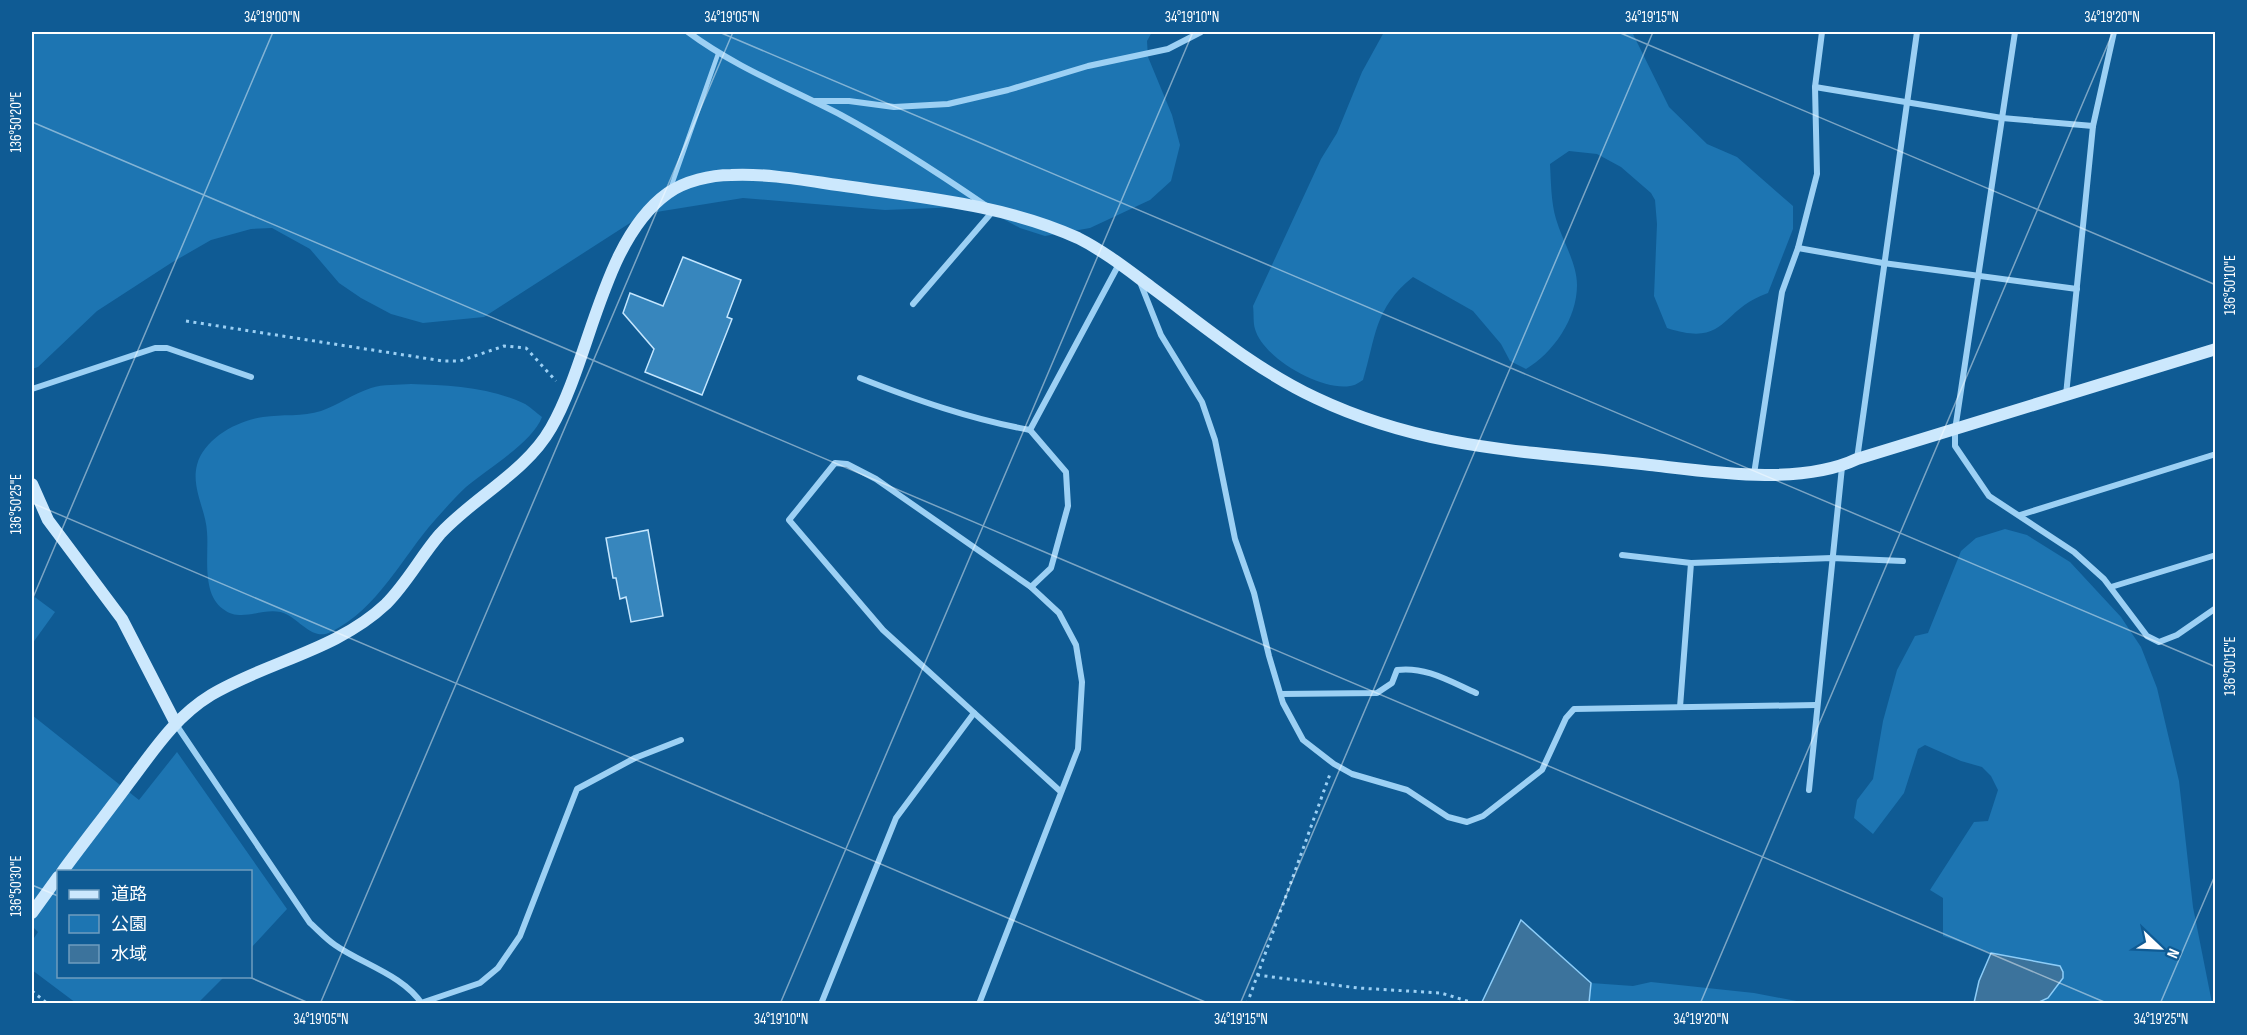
<svg xmlns="http://www.w3.org/2000/svg" width="2247" height="1035" viewBox="0 0 2247 1035" font-family="'Sofia Sans Condensed','Noto Sans JP',sans-serif">
	<style>
		.green { fill: #1d75b2 }
		.water { fill: #3c739c; stroke: #8dcdf8; stroke-width: 1.5 }
		.building { fill: #3786bd; stroke: #c4e6fe; stroke-width: 1.5 }
		.lines { fill: none; stroke-linecap: round; stroke-linejoin: round }
		.path { stroke: #9cd0f4; stroke-width: 3; stroke-dasharray: 3 4.5; stroke-linecap: butt }
		.lane { stroke: #9cd0f4; stroke-width: 4.5 }
		.street { stroke: #9cd0f4; stroke-width: 6 }
		.secondary { stroke: #cce8fd; stroke-width: 12 }
		.ticks { fill: none; stroke: #fff; stroke-width: 1.5; stroke-opacity: 0.45 }
		.neatline { fill: none; stroke: #fff; stroke-width: 2 }
		.ticks-label { font-size: 15px; text-anchor: middle; fill: #fff }
	</style>
	<rect width="100%" height="100%" fill="#0f5b94"/>
	<!-- green -->
	<g class="green">
		<polygon points="32,32 1152,32 1147,41 1148,57 1172,115 1180,145 1171,181 1150,200 1090,228 1045,236 1020,228 992,213 961,207 885,210 743,198 644,214 484,317 423,323 391,314 361,298 339,283 310,249 272,228 251,229 211,240 171,263 97,311 38,367 32,369"/>
		<path d="M1384,32H1632L1669,107L1707,144L1737,157L1793,206V229L1768,293C1719,310 1728,348 1667,328L1654,296L1657,224L1655,200L1651,193L1621,167L1597,154L1569,151L1550,164C1551,182 1551,202 1556,219C1562,240 1577,263 1577,285C1577,319 1553,353 1526,369L1510,361L1501,344L1473,311L1413,277C1374,308 1376,337 1363,380C1360,382 1354,386 1350,386C1321,391 1263,358 1255,329C1253,323 1254,313 1253,306L1321,159L1337,133L1362,72Z"/>
		<path d="M411,384C448,385 489,387 523,403C530,406 536,413 542,417C533,442 487,469 466,487C455,497 445,509 435,520C402,557 378,609 331,632C314,641 301,622 288,615C267,603 243,625 223,609C201,593 209,555 207,532C206,510 191,488 197,465C204,439 236,421 263,417C282,414 303,417 321,411C338,405 353,394 371,388C383,384 398,385 411,384Z"/>
		<polygon points="2005,529 2027,535 2070,562 2121,617 2141,647 2157,688 2179,781 2193,907 2212,1003 2037,1003 2048,998 2062,979 2060,966 1991,953 1943,936 1943,898 1930,890 1974,822 1988,821 1998,790 1991,776 1982,767 1961,761 1925,745 1918,749 1904,793 1873,834 1854,818 1857,800 1873,779 1883,721 1897,670 1915,636 1928,633 1961,551 1976,538"/>
		<polygon points="32,595 55,612 32,644"/>
		<polygon points="32,715 139,800 177,752 287,909 251,948 250,872 58,872 58,976 224,977 198,1003 76,1003 32,970 32,941 38,932 32,926"/>
		<polygon points="1651,982 1754,993 1807,1003 1589,1004 1591,983 1633,986"/>
	</g>
	<!-- water -->
	<g class="water">
		<polygon points="1521,920 1591,983 1589,1003 1482,1002"/>
		<polygon points="1991,953 2060,966 2063,972 2063,978 2048,998 2037,1003 1974,1003 1979,981"/>
	</g>
	<!-- building -->
	<g class="building">
		<polygon points="683,257 741,280 727,317 732,319 702,395 645,372 654,349 623,313 630,293 663,306"/>
		<polygon points="648,530 663,616 631,622 626,597 620,599 616,578 613,578 606,538"/>
	</g>
	<g class="lines">
		<!-- path -->
		<g class="path">
			<polyline points="186,321 443,361 460,361 504,346 526,348 556,381"/>
			<polyline points="1257,975 1358,988 1441,993 1477,1004"/>
			<polyline points="32,991 48,1004"/>
			<polyline points="1247,1004 1330,774"/>
		</g>
		<!-- lane -->
		<polyline class="lane" points="671,187 718,54"/>
		<!-- street -->
		<g class="street">
			<path d="M688,32C735,67 789,88 841,115C891,142 938,173 985,205"/>
			<polyline points="2015,32 1955,430 1955,446 1989,496 2074,552 2104,579 2147,636 2159,642 2177,635 2216,608"/>
			<polyline points="1815,87 2002,118 2093,126"/>
			<polyline points="815,101 849,101 894,107 948,104 1008,90 1088,66 1168,49 1201,32"/>
			<polyline points="1798,248 1883,263 2077,289"/>
			<polyline points="1140,282 1161,335 1202,402 1215,440 1235,539 1254,593 1269,656 1283,703 1303,740 1334,764 1352,774 1407,790 1448,817 1467,822 1483,816 1542,770 1566,718 1574,709 1816,705"/>
			<polyline points="913,304 993,211"/>
			<path d="M860,378C916,400 970,419 1030,430L1119,264"/>
			<polyline points="32,389 155,348 167,348 251,377"/>
			<polyline points="2066,395 2093,126 2114,32"/>
			<polyline points="1030,430 1066,472 1068,506 1051,568 1031,587"/>
			<polyline points="1857,459 1917,32"/>
			<polyline points="1754,474 1782,292 1798,248 1817,174 1815,87 1822,32"/>
			<polyline points="2020,515 2216,454"/>
			<polyline points="1622,555 1691,563"/>
			<polyline points="2111,587 2216,555"/>
			<path d="M1281,694L1377,693L1392,683L1397,670C1425,666 1451,682 1476,693"/>
			<polyline points="1680,707 1691,563 1832,558 1903,561"/>
			<path d="M175,723L310,923C318,930 326,939 335,945C362,964 403,975 422,1004"/>
			<polyline points="1809,790 1842,467"/>
			<polyline points="421,1003 480,983 498,968 520,936 577,789 635,758 681,740"/>
			<polyline points="821,1004 896,818 974,713"/>
			<polyline points="979,1004 1078,749 1082,682 1076,645 1059,613 1031,587 876,479 847,464 835,463 789,520 883,630 1060,791"/>
		</g>
		<!-- secondary -->
		<g class="secondary">
			<polyline points="32,484 48,520 122,619 175,722"/>
			<path d="M62,872C84,842 107,813 129,783C154,750 175,717 211,695C268,661 336,651 386,604C407,583 421,556 440,534C474,497 526,472 551,428C591,359 602,240 668,193C685,181 711,175 731,175C771,173 813,182 852,187C927,198 1008,206 1078,238C1104,251 1128,270 1151,287C1204,326 1256,370 1316,398C1428,451 1531,451 1650,465C1711,472 1800,486 1857,459L2216,349"/>
			<polyline points="32,913 58,877"/>
		</g>
	</g>
	<!-- ticks -->
	<path class="ticks" d="M719,32L2216,667M1618,32L2216,285M32,122L2109,1004M32,503L1210,1004M32,600L273,32M32,885L58,896M247,976L311,1004M320,1004L733,32M780,1004L1193,32M1240,1004L1653,32M1700,1004L2113,32M2160,1004L2216,873"/>
	<!-- border -->
	<rect width="2247" height="1035" fill="none" stroke="#0f5b94" stroke-width="66"/>
	<!-- legend -->
	<rect x="57" y="870" width="195" height="108" fill="#0f5b94" stroke="#6f9dbf" stroke-width="1.5"/>
	<rect x="69" y="890" width="30" height="9" fill="#cce8fd" stroke="#6f9dbf" stroke-width="1.5"/>
	<text x="111" y="900" font-size="18" fill="#ffffff">道路</text>
	<rect x="69" y="915" width="30" height="18" fill="#1d75b2" stroke="#6f9dbf" stroke-width="1.5"/>
	<text x="111" y="930" font-size="18" fill="#ffffff">公園</text>
	<rect x="69" y="945" width="30" height="18" fill="#3c739c" stroke="#6f9dbf" stroke-width="1.5"/>
	<text x="111" y="960" font-size="18" fill="#ffffff">水域</text>
	<!-- north arrow -->
	<g transform="translate(2160 948) rotate(113)" stroke="#0f5b94" stroke-width="4.5" paint-order="stroke">
	<path d="M0-4.5L10 22L0 15L-10 22Z" fill="#ffffff"/>
	<text y="-9" font-size="16" font-weight="bold" text-anchor="middle" fill="#ffffff">N</text>
	</g>
	<rect x="33" y="33" width="2181" height="969" class="neatline"/>
	<g class="ticks-label">
		<text x="272" y="22">34°19'00"N</text>
		<text x="732" y="22">34°19'05"N</text>
		<text x="1192" y="22">34°19'10"N</text>
		<text x="1652" y="22">34°19'15"N</text>
		<text x="2112" y="22">34°19'20"N</text>
		<text transform="translate(16 122) rotate(-90)" y="5">136°50'20"E</text>
		<text transform="translate(2230 285) rotate(-90)" y="5">136°50'10"E</text>
		<text transform="translate(16 504) rotate(-90)" y="5">136°50'25"E</text>
		<text transform="translate(2230 666) rotate(-90)" y="5">136°50'15"E</text>
		<text transform="translate(16 886) rotate(-90)" y="5">136°50'30"E</text>
		<text x="321" y="1024">34°19'05"N</text>
		<text x="781" y="1024">34°19'10"N</text>
		<text x="1241" y="1024">34°19'15"N</text>
		<text x="1701" y="1024">34°19'20"N</text>
		<text x="2161" y="1024">34°19'25"N</text>
	</g>
</svg>
